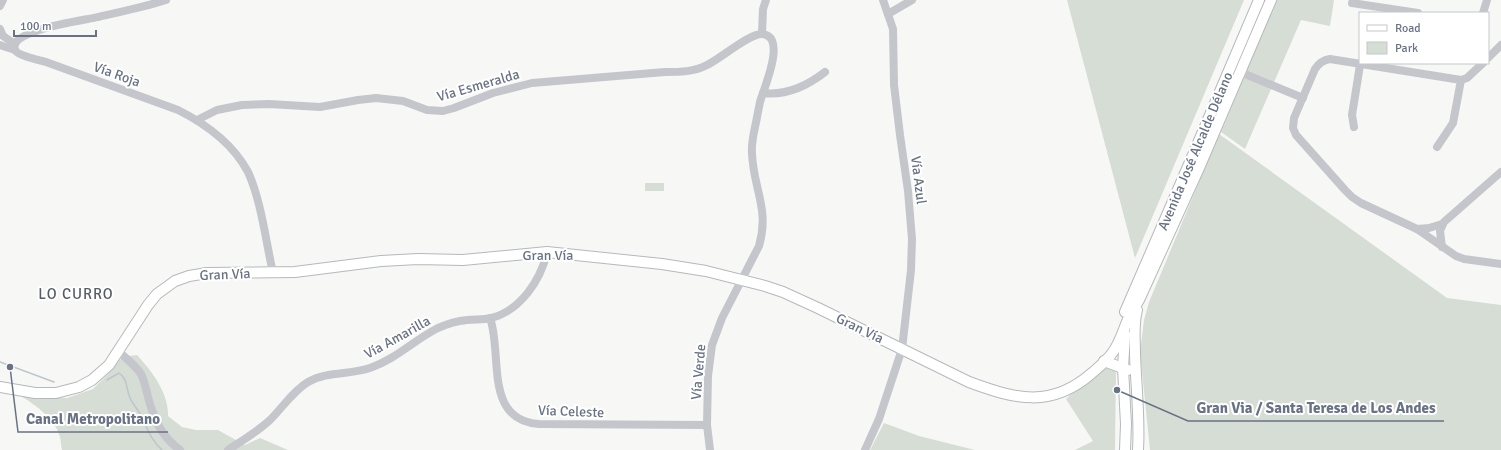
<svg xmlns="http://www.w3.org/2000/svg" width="1501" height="450" viewBox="0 0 1501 450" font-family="Signika,sans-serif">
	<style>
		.green { fill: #d6ddd5 }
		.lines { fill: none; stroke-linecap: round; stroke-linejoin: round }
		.stream { stroke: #bec5cc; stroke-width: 1.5 }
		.major-casing { stroke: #b5b8bd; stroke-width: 12 }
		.minor { stroke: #c4c6cb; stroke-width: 8 }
		.major { stroke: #fff; stroke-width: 10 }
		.labels { text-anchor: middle; stroke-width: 4; stroke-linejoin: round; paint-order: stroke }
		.street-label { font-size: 14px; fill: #687285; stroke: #fff }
		.neighbourhood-label { font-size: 15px; letter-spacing: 1px; fill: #565d6a; stroke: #fff }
		.leader { fill: none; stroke: #687285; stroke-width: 1.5 }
		.callout-dot { fill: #687285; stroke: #fff; stroke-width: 1.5 }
		.callout-label { font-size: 15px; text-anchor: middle; font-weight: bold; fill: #687285; stroke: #fff; stroke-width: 4; stroke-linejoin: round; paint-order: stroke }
	</style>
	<rect width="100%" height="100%" fill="#f7f8f5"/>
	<!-- green -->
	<g class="green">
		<polygon points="1067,0 1244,0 1135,258"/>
		<polygon points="1277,0 1334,0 1330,26 1301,20 1245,149 1221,132"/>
		<polygon points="1219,134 1447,298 1501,305 1501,450 1150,450 1140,352 1144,320 1149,302"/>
		<rect x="645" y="183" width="19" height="8"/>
		<path d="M137,355C152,371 169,394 168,416L182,427L196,430H218L245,445L260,438L288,450H62C61,446 61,441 60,437C55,418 36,406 21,396L67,398L93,389L109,373L119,360L129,356Z"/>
		<polygon points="1103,363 1116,368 1115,450 1075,450 1093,441 1066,399"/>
		<polygon points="884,423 919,436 975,450 870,450"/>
	</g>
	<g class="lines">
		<!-- stream -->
		<g class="stream">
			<polyline points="0,362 54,382"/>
			<path d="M107,380L119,373C128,379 126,389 130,398C132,403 136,407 139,412C147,426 149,438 162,450"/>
		</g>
		<defs>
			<g id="major">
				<path d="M1137,310C1133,325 1135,339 1135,354C1136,386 1140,418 1138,450"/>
				<polyline points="1125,312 1193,155 1259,0"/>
				<polyline points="1125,334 1123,368 1126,424 1125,450"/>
				<polyline points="1104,361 1128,370"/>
				<path d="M0,387L35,393H56L79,387L92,380L109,365L148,305L157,294L175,281L189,276L207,273L295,272L381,261L418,259L463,260L547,252L662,264L706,271L765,286L783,292L818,308L969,382C1015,399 1051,409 1092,373C1098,368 1109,358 1113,352C1121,341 1124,327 1130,315C1132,310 1136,305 1139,300L1199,168L1271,0"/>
			</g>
		</defs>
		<!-- major casing -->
		<use href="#major" class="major-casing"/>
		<!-- minor -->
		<g class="minor">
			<path d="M166,0C144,7 120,12 98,17C87,20 6,30 15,50C18,56 40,60 46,62L178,110C206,124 233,144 248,172C261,200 266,242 273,273"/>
			<polyline points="1352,3 1418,13"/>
			<polyline points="0,6 3,0"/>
			<polyline points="1483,13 1487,0"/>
			<polyline points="888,14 912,0"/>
			<polyline points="0,29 3,36 15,44"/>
			<polyline points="762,34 763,9 766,0"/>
			<polyline points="0,45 15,50"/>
			<polyline points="1488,58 1501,45"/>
			<path d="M1483,63L1467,78L1461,80L1330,59C1323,60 1319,63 1315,69L1294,118L1293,128L1296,135L1345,190L1352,197L1361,203L1417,229L1456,256L1464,259L1501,264"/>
			<polyline points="1240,72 1303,98"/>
			<path d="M763,93C787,96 807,86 825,72"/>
			<path d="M197,120L217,110L242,105L269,104L320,107L358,100L376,98L403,101L427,110L443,111L454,108L493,93L532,83L665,72C680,72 694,72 707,65C720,59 750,33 762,34C788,36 763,90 760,102C759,107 758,112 757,117C755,129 751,141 752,153C753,188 770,209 759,246L722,318L712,345L708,376L707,425L710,450"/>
			<polyline points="1354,127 1352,115 1360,65"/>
			<polyline points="1437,147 1453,123 1461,80"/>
			<polyline points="1417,229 1429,228 1442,224"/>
			<polyline points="1442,247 1440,231 1444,222 1501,172"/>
			<path d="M490,318C503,354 483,420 539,424L707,425"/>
			<path d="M119,352C127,359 135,365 141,374C146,384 147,396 151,407C156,424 166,440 180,450"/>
			<path d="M228,450C243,440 257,432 270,420C283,407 293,391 308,382C327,371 350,375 370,368C396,359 414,340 438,328C447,324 457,321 467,320C475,319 483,320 491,318C520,311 541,280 547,252"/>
			<polyline points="865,450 879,419 902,349 911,270 912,239 908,191 900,135 894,85 893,29 883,0"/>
		</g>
		<!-- major -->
		<use href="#major" class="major"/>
	</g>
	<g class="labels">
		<!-- street labels -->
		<g class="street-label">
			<text transform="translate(117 74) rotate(20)" y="5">Vía Roja</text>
			<text transform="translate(478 85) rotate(-16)" y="5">Vía Esmeralda</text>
			<text transform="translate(1195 151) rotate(-67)" y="5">Avenida José Alcalde Délano</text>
			<text transform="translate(919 180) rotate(83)" y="5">Vía Azul</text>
			<text x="548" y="260">Gran Vía</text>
			<text transform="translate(225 274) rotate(-2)" y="5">Gran Vía</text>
			<text transform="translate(860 328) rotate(26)" y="5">Gran Vía</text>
			<text transform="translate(397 337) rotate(-29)" y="5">Vía Amarilla</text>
			<text transform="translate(698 372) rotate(-85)" y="5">Vía Verde</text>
			<text transform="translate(571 411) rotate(2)" y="5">Vía Celeste</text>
		</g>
		<!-- neighbourhood labels -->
		<g class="neighbourhood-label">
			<text x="76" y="299">LO CURRO</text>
		</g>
	</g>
	<!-- callouts -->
	<path class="leader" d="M1117 390L1188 421H1444M10 367L18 432H168"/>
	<g class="callout-dot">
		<circle cx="1117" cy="390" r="4"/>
		<circle cx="10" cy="367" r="4"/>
	</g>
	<g class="callout-label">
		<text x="1316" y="413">Gran Via / Santa Teresa de Los Andes</text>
		<text x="93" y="424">Canal Metropolitano</text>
	</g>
	<!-- legend -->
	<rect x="1359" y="12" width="130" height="52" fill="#ffffff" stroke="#c3c7ce"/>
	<rect x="1367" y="25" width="20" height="6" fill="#ffffff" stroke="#c3c7ce"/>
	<text x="1395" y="32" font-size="12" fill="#687285">Road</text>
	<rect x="1367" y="42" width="20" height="12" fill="#d6ddd5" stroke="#c3c7ce"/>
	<text x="1395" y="52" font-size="12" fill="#687285">Park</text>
	<!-- scale -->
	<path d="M14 30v6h82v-6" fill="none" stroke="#687285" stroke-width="2"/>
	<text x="20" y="30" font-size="12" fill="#687285" stroke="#ffffff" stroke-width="3" paint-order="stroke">100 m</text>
</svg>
